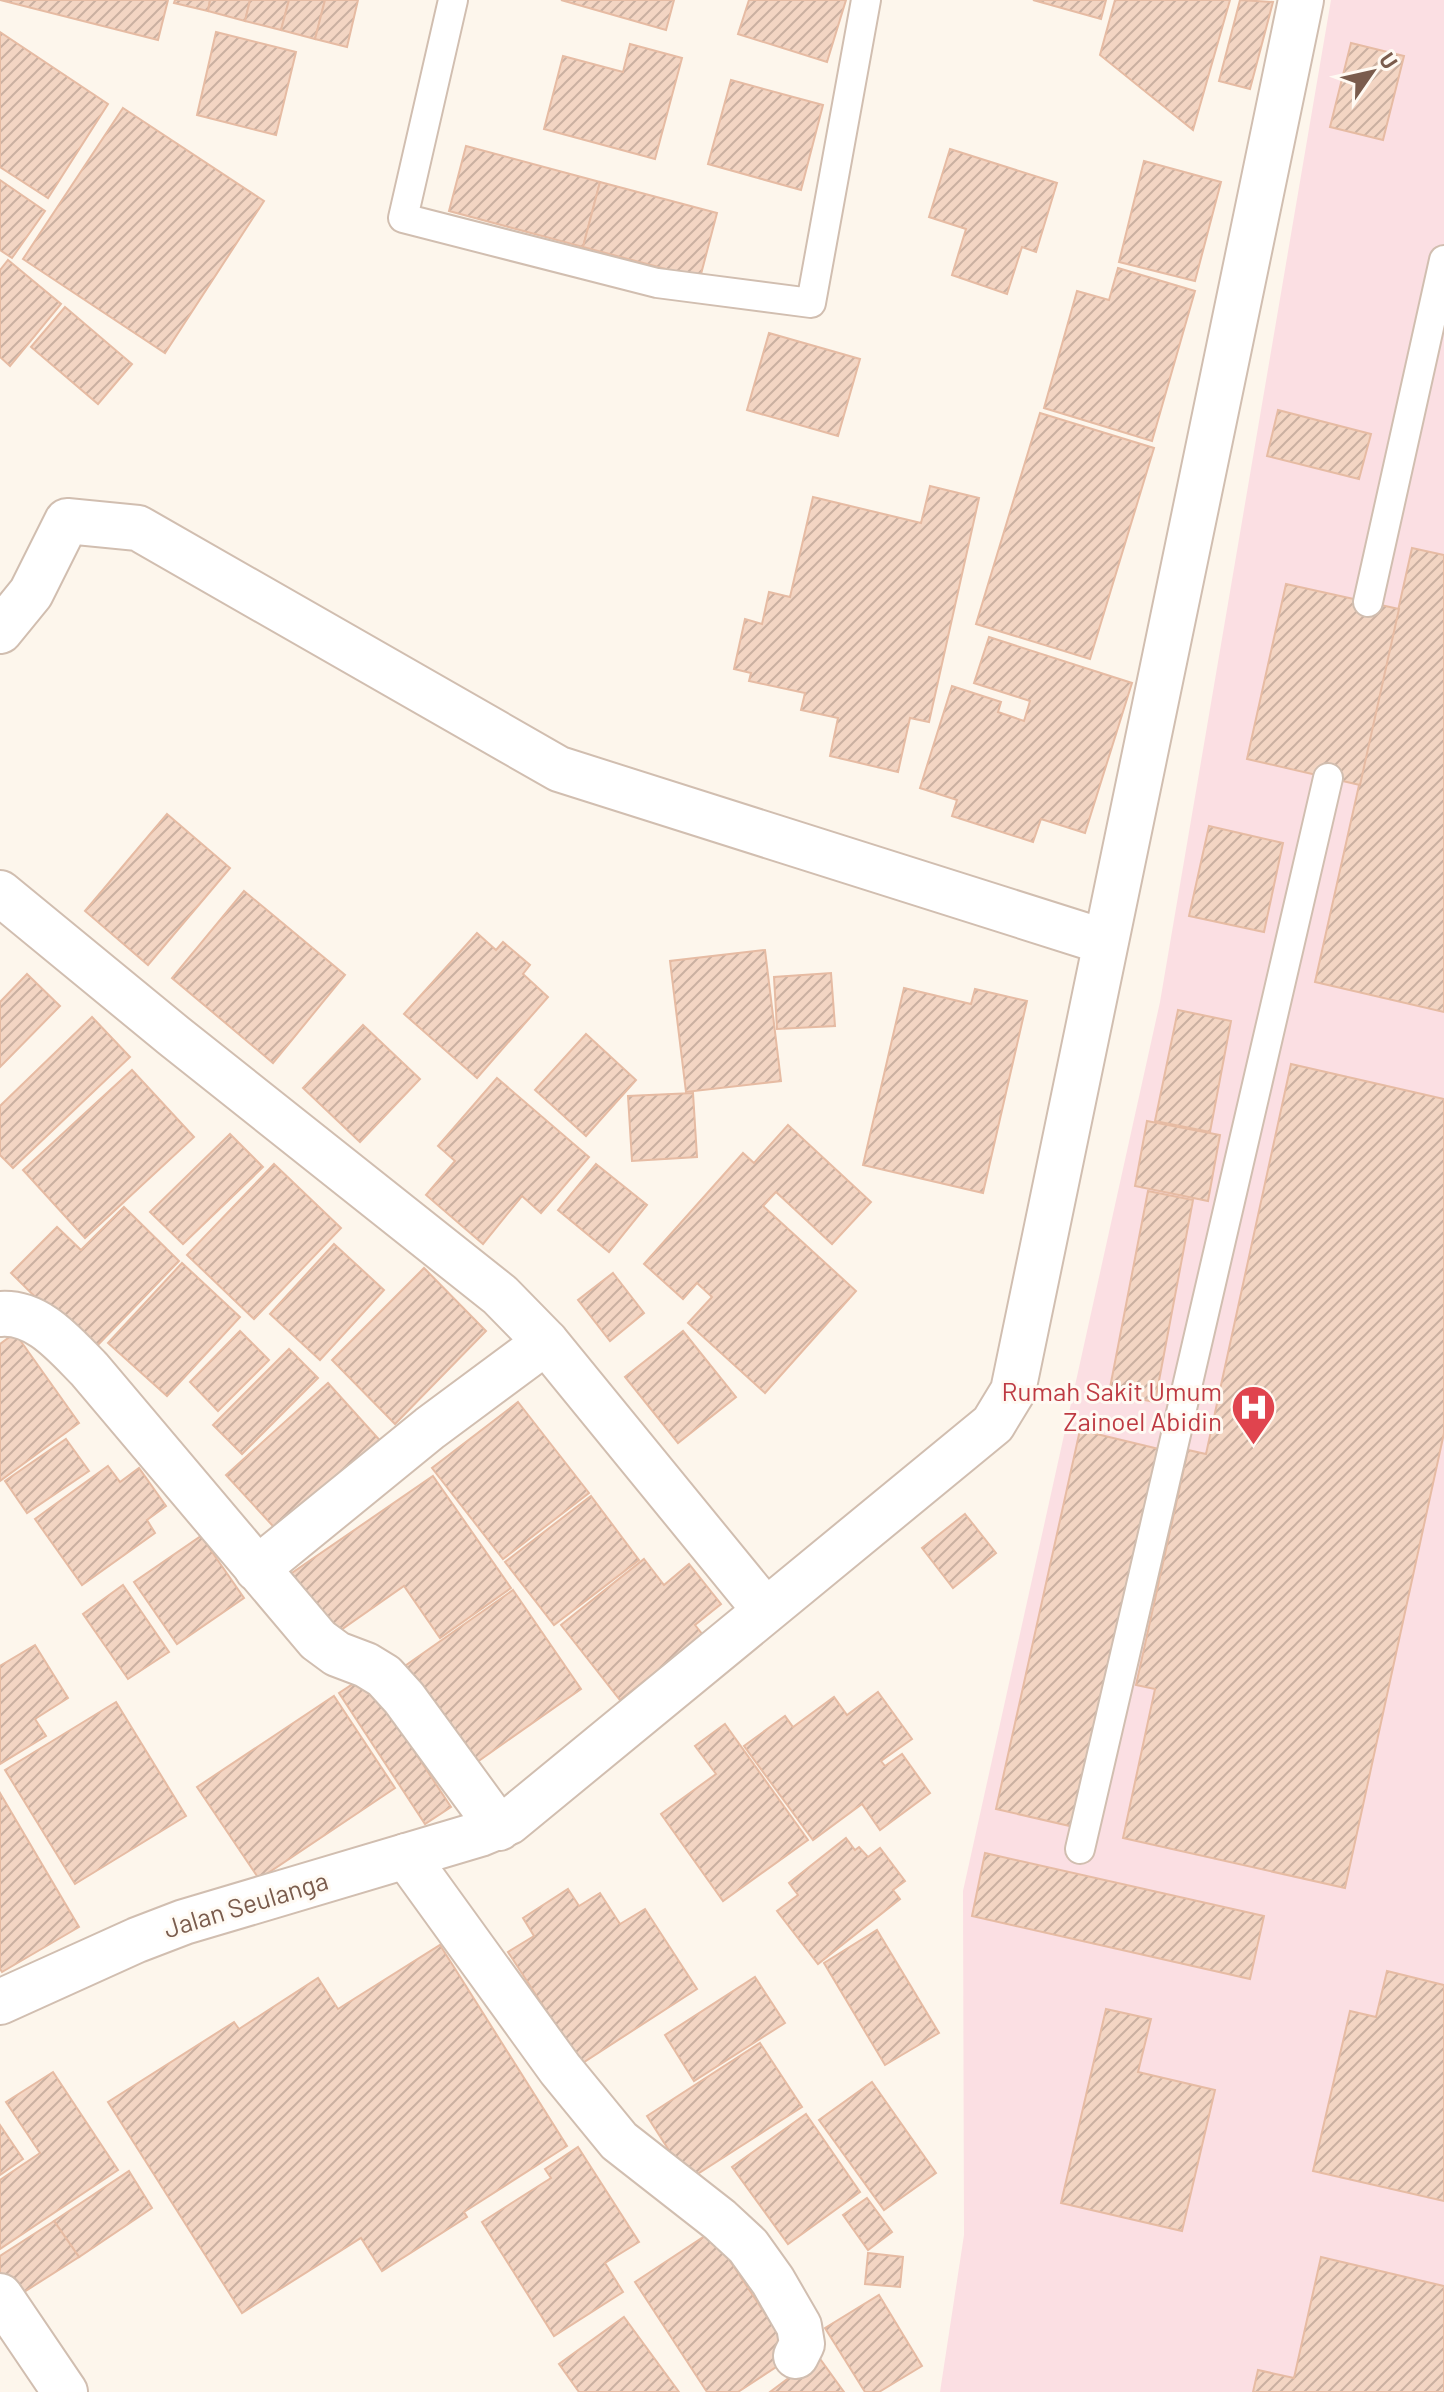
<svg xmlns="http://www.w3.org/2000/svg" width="1444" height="2392" viewBox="0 0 1444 2392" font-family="Barlow,sans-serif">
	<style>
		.medical { fill: #fbdfe3 }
		.building { fill: url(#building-hatch); stroke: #e6bba3; stroke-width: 2 }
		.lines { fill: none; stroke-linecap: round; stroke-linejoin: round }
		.service-casing { stroke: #d1beb0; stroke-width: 32 }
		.minor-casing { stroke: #d1beb0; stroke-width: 48 }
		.service { stroke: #fff; stroke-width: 28 }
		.minor { stroke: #fff; stroke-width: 44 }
		.labels { text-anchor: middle; stroke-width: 6; stroke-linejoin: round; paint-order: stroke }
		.health-label { font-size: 26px; fill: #be3a42; stroke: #fffaf3; text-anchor: end }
		.street-label { font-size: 26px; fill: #7a5c4d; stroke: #fffaf3 }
	</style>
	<defs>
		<pattern id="building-hatch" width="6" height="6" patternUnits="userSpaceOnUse" patternTransform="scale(2)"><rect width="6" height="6" fill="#f3d5c3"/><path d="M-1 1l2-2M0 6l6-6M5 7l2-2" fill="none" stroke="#cab0a1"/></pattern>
	</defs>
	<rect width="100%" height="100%" fill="#fdf6ec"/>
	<!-- medical -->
	<polygon class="medical" points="1331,0 1444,0 1444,2392 940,2392 964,2235 963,1891 1160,1002"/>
	<!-- building -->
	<g class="building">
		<polygon points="0,0 168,0 158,40"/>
		<polygon points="175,0 210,0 208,11 174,3"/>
		<polygon points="210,0 250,0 245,21 208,11"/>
		<polygon points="250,0 289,0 281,30 245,21"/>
		<polygon points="289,0 325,0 315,39 281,30"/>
		<polygon points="325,0 358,0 347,47 315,39"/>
		<polygon points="561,0 674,0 666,30"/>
		<polygon points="749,0 846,0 827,62 738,34"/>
		<polygon points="1033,0 1106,0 1101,19"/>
		<polygon points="1115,0 1230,0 1193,130 1100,55"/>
		<polygon points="1240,0 1273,2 1250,89 1219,81"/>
		<polygon points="0,32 108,104 48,198 0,167"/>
		<polygon points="216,32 296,52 276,135 197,115"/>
		<polygon points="1351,43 1404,56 1383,140 1330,127"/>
		<polygon points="630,44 682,58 655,159 544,129 563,56 623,72"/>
		<polygon points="731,80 823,105 801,190 708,164"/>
		<polygon points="123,108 264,201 165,353 23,259"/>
		<polygon points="466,146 600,182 583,247 449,211"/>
		<polygon points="950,149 1057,183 1036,252 1022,247 1007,294 952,275 966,229 929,217"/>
		<polygon points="1144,161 1221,182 1195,281 1119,262"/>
		<polygon points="0,180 45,211 12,258 0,250"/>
		<polygon points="600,182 717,213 700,278 583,247"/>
		<polygon points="8,260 61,304 10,366 0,357 0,270"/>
		<polygon points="1118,268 1195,291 1152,441 1044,408 1077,291 1109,300"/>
		<polygon points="65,307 132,364 98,404 31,347"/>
		<polygon points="769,333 860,359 838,436 747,410"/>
		<polygon points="1278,410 1371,434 1359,479 1267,456"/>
		<polygon points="1040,413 1154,448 1090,659 976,624"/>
		<polygon points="930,486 979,498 929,722 910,718 898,772 830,756 838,718 801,710 805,693 749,681 751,673 734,669 745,619 762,624 769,592 790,597 813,497 921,523"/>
		<polygon points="1412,548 1444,555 1444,1012 1315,982"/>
		<polygon points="1286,584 1399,609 1360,785 1247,759"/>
		<polygon points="989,637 1132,683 1085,833 1041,819 1033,842 952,816 957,800 920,788 952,686 1001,702 998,712 1024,721 1030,701 974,683"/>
		<polygon points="167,814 230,868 148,965 85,911"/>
		<polygon points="1209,826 1283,843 1264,932 1189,916"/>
		<polygon points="244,891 345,975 273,1063 172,978"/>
		<polygon points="477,933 496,950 503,942 530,965 523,974 548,997 477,1078 404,1014"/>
		<polygon points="765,950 781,1081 686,1092 670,961"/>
		<polygon points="831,973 835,1026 777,1029 774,977"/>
		<polygon points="27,974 60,1006 0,1067 0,1002"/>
		<polygon points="904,988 971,1004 975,989 1027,1001 983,1193 863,1165"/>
		<polygon points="1178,1010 1231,1021 1210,1132 1155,1121"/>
		<polygon points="92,1017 130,1057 13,1168 0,1155 0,1106"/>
		<polygon points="363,1025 420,1079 360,1142 303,1088"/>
		<polygon points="586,1034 636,1080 586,1136 535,1090"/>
		<polygon points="1291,1064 1444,1099 1444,1433 1345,1888 1123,1838 1155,1689 1136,1685 1188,1450 1206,1454"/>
		<polygon points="132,1070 194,1137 85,1238 23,1170"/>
		<polygon points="497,1078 589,1157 541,1213 522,1196 483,1244 426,1195 455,1161 438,1146"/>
		<polygon points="693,1093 697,1157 632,1161 628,1096"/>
		<polygon points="1147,1121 1220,1135 1208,1201 1135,1186"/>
		<polygon points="788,1125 871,1202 832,1244 776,1192 763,1206 856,1291 765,1393 688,1323 712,1297 697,1283 683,1299 644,1264 743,1153 754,1163"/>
		<polygon points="230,1134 263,1167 183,1244 150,1212"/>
		<polygon points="274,1164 341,1228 254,1319 187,1255"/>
		<polygon points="596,1164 647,1205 609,1252 558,1210"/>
		<polygon points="1148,1191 1193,1200 1155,1402 1109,1393"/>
		<polygon points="124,1207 179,1261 91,1352 11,1273 57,1227 81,1250"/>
		<polygon points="334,1244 384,1290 320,1360 270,1314"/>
		<polygon points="182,1263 240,1317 167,1396 108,1343"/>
		<polygon points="424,1268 486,1331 395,1424 332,1360"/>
		<polygon points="613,1273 644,1313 610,1341 578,1300"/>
		<polygon points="240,1331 269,1360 218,1411 190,1382"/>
		<polygon points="683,1331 736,1397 678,1443 625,1377"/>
		<polygon points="15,1333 79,1423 0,1481 0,1344"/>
		<polygon points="289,1349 318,1378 242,1454 213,1425"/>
		<polygon points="328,1383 384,1445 283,1537 226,1475"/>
		<polygon points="518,1402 589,1493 503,1559 432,1468"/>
		<polygon points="1080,1430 1159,1449 1074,1827 996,1809"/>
		<polygon points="66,1439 89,1471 27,1513 5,1481"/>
		<polygon points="108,1466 120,1482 139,1468 166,1506 147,1520 155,1533 82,1585 35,1519"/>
		<polygon points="433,1476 511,1588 440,1638 404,1586 328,1639 286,1577"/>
		<polygon points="591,1496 639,1560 554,1625 505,1562"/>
		<polygon points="965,1514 996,1553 953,1588 922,1548"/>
		<polygon points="201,1536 244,1598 177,1644 134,1582"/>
		<polygon points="644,1559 664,1585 689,1564 721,1604 695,1625 703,1635 620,1700 561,1625"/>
		<polygon points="123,1585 169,1652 128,1679 83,1614"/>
		<polygon points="513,1590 581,1689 470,1767 402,1668"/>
		<polygon points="35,1645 68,1698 35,1719 46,1736 0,1764 0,1666"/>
		<polygon points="365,1676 451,1807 425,1824 339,1693"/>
		<polygon points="878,1692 912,1739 881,1761 885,1766 902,1754 930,1793 880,1830 862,1804 813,1840 744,1746 785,1716 793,1727 834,1697 847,1715"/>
		<polygon points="334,1696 395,1788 259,1879 197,1787"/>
		<polygon points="116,1702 186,1816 75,1884 5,1770"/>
		<polygon points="725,1724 808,1840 723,1901 661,1814 716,1774 695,1746"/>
		<polygon points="0,1793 79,1927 2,1972 0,1969"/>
		<polygon points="846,1838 855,1850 859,1847 868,1857 880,1848 905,1881 893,1890 900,1899 818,1964 777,1911 798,1895 789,1883"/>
		<polygon points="985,1853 1264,1916 1250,1979 972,1916"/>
		<polygon points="568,1889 579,1906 600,1893 620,1924 645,1909 697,1989 581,2064 508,1952 534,1936 523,1918"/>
		<polygon points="877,1930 939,2033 885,2065 824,1963"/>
		<polygon points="440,1945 567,2146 464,2212 467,2217 382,2271 361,2238 242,2313 108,2102 234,2022 239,2029 318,1978 338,2009"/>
		<polygon points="1387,1971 1444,1985 1444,2201 1313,2171 1350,2011 1376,2017"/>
		<polygon points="755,1977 785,2023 694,2081 665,2035"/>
		<polygon points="1106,2009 1151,2019 1138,2072 1215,2090 1182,2231 1061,2203"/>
		<polygon points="760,2043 802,2107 688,2180 647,2116"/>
		<polygon points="53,2072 118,2170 0,2249 0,2180 40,2153 6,2102"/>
		<polygon points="872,2082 936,2173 884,2210 819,2120"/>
		<polygon points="806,2114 860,2192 788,2244 732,2167"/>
		<polygon points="0,2125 23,2159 0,2175"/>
		<polygon points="578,2147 639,2242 605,2263 623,2292 554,2336 482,2222 551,2178 545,2169"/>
		<polygon points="129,2171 152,2208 79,2257 54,2221"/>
		<polygon points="867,2198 892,2232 868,2250 843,2215"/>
		<polygon points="54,2221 79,2257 13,2299 0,2279 0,2256"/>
		<polygon points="711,2232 793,2356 738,2392 707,2392 635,2282"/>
		<polygon points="868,2253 903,2257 900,2287 865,2284"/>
		<polygon points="1321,2257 1444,2286 1444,2392 1253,2392 1258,2370 1294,2378"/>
		<polygon points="879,2295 922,2366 879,2392 865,2392 825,2328"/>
		<polygon points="624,2317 679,2392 579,2392 559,2364"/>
		<polygon points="818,2356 844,2392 770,2392"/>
	</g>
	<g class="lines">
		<defs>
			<g id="service">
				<polyline points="453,0 403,218 657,283 811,303 866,0"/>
				<polyline points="1368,602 1444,260"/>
				<polyline points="1080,1849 1328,778"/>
			</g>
			<g id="minor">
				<polyline points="0,631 31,593 67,521 138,528 559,769 1105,942"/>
				<polyline points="0,893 174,1036 500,1295 546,1342 765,1610"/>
				<path d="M0,1314C38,1311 65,1345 89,1369L318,1640L337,1654L366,1665L384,1676L404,1698L499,1828"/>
				<polyline points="257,1569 430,1428 546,1342"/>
				<polyline points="406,1856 560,2069 619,2141 720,2220 748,2246 773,2281 799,2326 802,2344 796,2356"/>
				<polyline points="0,2002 137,1940 184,1922 480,1834 509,1822 993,1424 1013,1391 1301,0"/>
				<polyline points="0,2296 65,2392"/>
			</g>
		</defs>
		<!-- service casing -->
		<use href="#service" class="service-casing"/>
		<!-- minor casing -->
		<use href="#minor" class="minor-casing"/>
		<!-- service -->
		<use href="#service" class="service"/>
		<!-- minor -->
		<use href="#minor" class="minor"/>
	</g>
	<!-- icons -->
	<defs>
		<symbol id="hospital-pin" viewBox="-11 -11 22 30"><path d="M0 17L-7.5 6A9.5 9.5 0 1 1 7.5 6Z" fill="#e0444e" stroke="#fffaf3"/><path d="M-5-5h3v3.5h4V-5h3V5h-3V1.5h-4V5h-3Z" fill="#fff"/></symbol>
	</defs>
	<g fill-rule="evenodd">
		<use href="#hospital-pin" x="1228" y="1382" width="51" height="69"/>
	</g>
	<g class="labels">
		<!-- health labels -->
		<g class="health-label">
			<text x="1222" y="1401">Rumah Sakit Umum<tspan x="1222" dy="30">Zainoel Abidin</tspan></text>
		</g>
		<!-- street labels -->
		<g class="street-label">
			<text transform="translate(246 1905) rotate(-17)" y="9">Jalan Seulanga</text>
		</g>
	</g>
	<!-- north arrow -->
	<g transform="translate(1372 72) rotate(56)" stroke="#fffaf3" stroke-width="6" paint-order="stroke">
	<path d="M0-6L14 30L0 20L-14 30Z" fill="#7a5c4d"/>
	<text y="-12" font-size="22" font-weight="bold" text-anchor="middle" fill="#7a5c4d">U</text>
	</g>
</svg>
